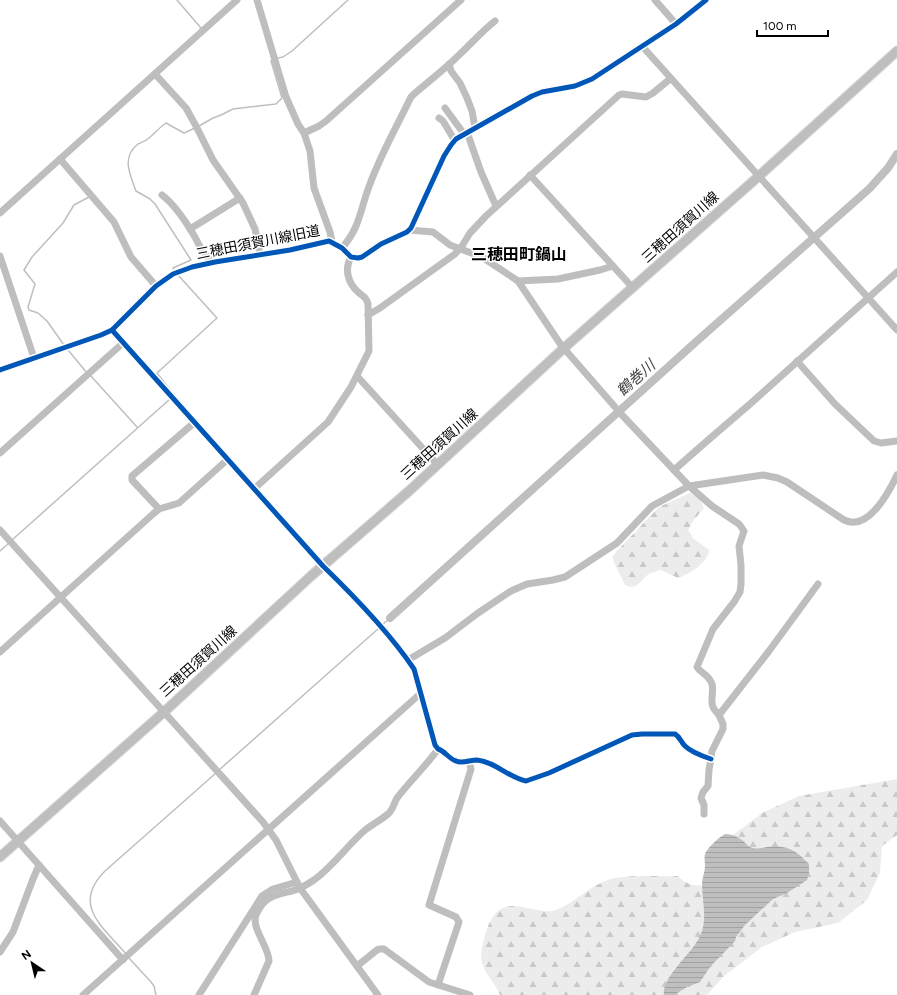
<svg xmlns="http://www.w3.org/2000/svg" width="897" height="995" viewBox="0 0 897 995" font-family="Figtree,'Noto Sans JP',sans-serif">
	<style>
		.forest { fill: url(#forest-firs) }
		.water { fill: url(#water-rules) }
		.lines { fill: none; stroke-linecap: round; stroke-linejoin: round }
		.stream { stroke: #bfbfbf; stroke-width: 1.5 }
		.river { stroke: #bfbfbf; stroke-width: 8 }
		.major-casing { stroke: #dbdbdb; stroke-width: 11 }
		.minor { stroke: #bebebe; stroke-width: 7 }
		.major { stroke: #bebebe; stroke-width: 9 }
		.cycleway-casing { stroke: #fff; stroke-width: 8 }
		.cycleway { stroke: #0057b8; stroke-width: 5 }
		.labels { text-anchor: middle; stroke-width: 3; stroke-linejoin: round; paint-order: stroke }
		.street-label { font-size: 14px; fill: #000; stroke: #fff }
		.water-label { font-size: 15px; font-style: italic; fill: #444; stroke: #fff }
		.quarter-label { font-size: 16px; font-weight: bold; fill: #000; stroke: #fff }
	</style>
	<defs>
		<pattern id="forest-firs" width="22" height="20" patternUnits="userSpaceOnUse"><rect width="22" height="20" fill="#ececec"/><path d="M5 1l3.5 6h-7zM16 11l3.5 6h-7z" fill="#c9c9c9"/></pattern>
		<pattern id="water-rules" width="6" height="5" patternUnits="userSpaceOnUse"><rect width="6" height="5" fill="#bfbfbf"/><path d="M0 2.5h6" fill="none" stroke="#a2a2a2"/></pattern>
	</defs>
	<rect width="100%" height="100%" fill="#fff"/>
	<!-- forest -->
	<g class="forest">
		<path d="M690,493L700,500L704,508L693,521L688,530L694,539L709,550C708,563 689,574 678,578L661,570C657,571 652,572 649,574C639,580 639,591 625,585L613,560V556L616,552L659,507Z"/>
		<path d="M897,779V835L882,846L880,873L867,900L838,923L795,932L762,947L723,977L707,995H500C496,984 485,974 482,963C480,955 482,947 484,939C488,924 494,906 513,906C522,906 546,913 552,911C572,906 587,887 608,880C628,874 656,877 678,876C685,884 696,887 706,885L724,842L762,813L799,796Z"/>
	</g>
	<!-- water -->
	<path class="water" d="M725,834C731,834 737,836 742,840C746,843 747,846 752,848C757,849 763,848 767,847C788,845 795,850 809,864V873L807,880L787,893L773,899L745,925L736,937L735,941L710,967L700,982L687,987L674,995H664C661,977 693,953 700,936C708,920 702,901 702,884C702,878 705,872 705,866C705,862 704,858 705,854C708,847 718,838 725,834Z"/>
	<g class="lines">
		<!-- stream -->
		<g class="stream">
			<polyline points="177,0 201,28 200,29"/>
			<polyline points="278,58 283,57 292,51 348,0"/>
			<polyline points="199,126 213,118 221,115 233,109 276,104 282,98 271,61 272,61"/>
			<path d="M174,270L173,268L191,260L155,204L150,199L136,191C130,175 121,157 138,144C142,142 146,141 149,138C155,133 160,127 166,123L184,133L195,128"/>
			<polyline points="64,345 47,321 38,313 29,310 28,307 35,284 24,270 32,257 63,223 74,205 89,197"/>
			<polyline points="68,350 87,373"/>
			<polyline points="90,375 137,427"/>
			<polyline points="174,395 157,373 217,318 178,275"/>
			<polyline points="12,540 170,399"/>
			<polyline points="0,551 9,543"/>
			<polyline points="382,625 390,618"/>
			<polyline points="219,770 379,628"/>
			<path d="M126,954C103,927 71,905 105,871L216,773"/>
			<polyline points="128,957 151,982 154,986 156,995"/>
		</g>
		<!-- river -->
		<polyline class="river" points="390,618 698,340 869,189 888,168 897,154"/>
		<defs>
			<polyline id="major" points="0,857 164,712 311,576 409,491 564,348 759,176 897,51"/>
		</defs>
		<!-- major casing -->
		<use href="#major" class="major-casing"/>
		<!-- minor -->
		<g class="minor">
			<polyline points="257,0 286,97 298,124 304,133 310,151 314,188 330,232 332,242"/>
			<polyline points="655,0 676,24"/>
			<polyline points="642,46 897,330"/>
			<polyline points="449,64 451,71 460,83 467,98 472,111 475,128"/>
			<polyline points="155,74 186,108 196,126 213,160 243,203 255,229 260,254"/>
			<polyline points="445,108 464,134"/>
			<polyline points="439,118 443,121 455,141"/>
			<polyline points="467,132 481,172 496,206"/>
			<polyline points="304,133 319,126 326,121 461,0"/>
			<polyline points="60,159 114,222 131,257 156,286"/>
			<polyline points="530,175 633,288"/>
			<path d="M162,195C174,204 184,219 192,232C199,243 202,256 215,262"/>
			<polyline points="0,213 237,0"/>
			<polyline points="190,229 240,198"/>
			<path d="M409,230L433,232L450,245L482,257L518,281L561,345L622,415L689,486L712,506L739,524L744,531L739,546L741,565V584L740,592L734,602L713,629L697,667C701,674 708,673 712,684C714,691 710,700 713,707C714,710 717,712 719,715"/>
			<path d="M342,248C361,226 360,209 370,184C381,154 397,126 411,97L414,94C429,81 445,69 459,55C471,44 482,31 495,21"/>
			<polyline points="0,256 34,358"/>
			<polyline points="518,281 558,279 600,270 613,266"/>
			<polyline points="368,315 380,308 455,254 462,246 470,233 486,216 619,95 622,94 646,97 653,93 670,79"/>
			<path d="M112,330L323,566C356,598 389,632 414,669L435,745L438,749C445,751 449,759 456,761C462,764 470,760 477,760C496,762 509,778 526,781L549,773L632,735L642,734H675C680,737 681,742 685,746C691,752 702,756 711,759"/>
			<polyline points="797,361 835,404 874,441 881,443 897,441"/>
			<polyline points="0,370 101,335 112,330 156,286 173,274 192,267 215,262 290,250 329,241 342,248 351,257 358,258 362,257 381,244 407,232 411,228 444,156 451,145 456,139 532,96 542,92 575,86 592,79 676,24 706,0"/>
			<polyline points="357,376 437,464"/>
			<polyline points="0,453 123,343"/>
			<polyline points="674,470 707,441 750,404 897,272"/>
			<path d="M254,489L328,422L351,387L369,351L368,304C366,297 363,296 358,292C348,283 344,269 351,257"/>
			<polyline points="159,509 132,480 132,476 195,422"/>
			<polyline points="0,530 263,822 276,840 300,888 378,995"/>
			<polyline points="0,652 153,514 159,509 179,503 228,459"/>
			<path d="M408,660L445,638L478,613L511,591L527,584L553,580L565,577L617,543L652,506L689,486L763,475L778,478L787,482L844,520C868,532 889,492 897,475"/>
			<polyline points="704,814 704,805 701,798 703,792 708,786 709,770 712,751 723,729 723,724 719,715 769,651 818,584"/>
			<polyline points="0,821 123,960"/>
			<polyline points="0,952 13,932 33,879 39,865"/>
			<polyline points="357,966 377,950 379,949 384,949 429,982 470,995"/>
			<polyline points="438,985 459,922 456,917 429,905 471,769 469,761"/>
			<polyline points="83,995 421,693"/>
			<polyline points="199,995 262,896 273,889 297,882"/>
			<path d="M254,995L269,961C269,947 251,928 256,915C264,896 275,895 292,891C299,889 308,884 314,880C333,866 346,847 364,831C371,825 381,820 388,814C393,810 394,803 397,798C410,781 426,766 438,749"/>
		</g>
		<!-- major -->
		<use href="#major" class="major"/>
		<defs>
			<g id="cycleway">
				<path d="M112,330L323,566C356,598 389,632 414,669L435,745L438,749C445,751 449,759 456,761C462,764 470,760 477,760C496,762 509,778 526,781L549,773L632,735L642,734H675C680,737 681,742 685,746C691,752 702,756 711,759"/>
				<polyline points="0,370 101,335 112,330 156,286 173,274 192,267 215,262 290,250 329,241 342,248 351,257 358,258 362,257 381,244 407,232 411,228 444,156 451,145 456,139 532,96 542,92 575,86 592,79 676,24 706,0"/>
			</g>
		</defs>
		<!-- cycleway casing -->
		<use href="#cycleway" class="cycleway-casing"/>
		<!-- cycleway -->
		<use href="#cycleway" class="cycleway"/>
	</g>
	<g class="labels">
		<!-- street labels -->
		<g class="street-label">
			<text transform="translate(680 227) rotate(-42)" y="5">三穂田須賀川線</text>
			<text transform="translate(258 242) rotate(-11)" y="5">三穂田須賀川線旧道</text>
			<text transform="translate(439 444) rotate(-42)" y="5">三穂田須賀川線</text>
			<text transform="translate(198 661) rotate(-42)" y="5">三穂田須賀川線</text>
		</g>
		<!-- water labels -->
		<g class="water-label">
			<text transform="translate(636 378) rotate(-42)" y="5">鶴巻川</text>
		</g>
		<!-- quarter labels -->
		<g class="quarter-label">
			<text x="519" y="260">三穂田町鍋山</text>
		</g>
	</g>
	<!-- north arrow -->
	<g transform="translate(32 963) rotate(325)" stroke="#ffffff" stroke-width="3" paint-order="stroke">
	<path d="M0-3L7 15L0 10L-7 15Z" fill="#000000"/>
	<text y="-6" font-size="11" font-weight="bold" text-anchor="middle" fill="#000000">N</text>
	</g>
	<!-- scale -->
	<path d="M757 30v6h71v-6" fill="none" stroke="#000000" stroke-width="2"/>
	<text x="763" y="30" font-size="12" fill="#000000" stroke="#ffffff" stroke-width="3" paint-order="stroke">100 m</text>
</svg>
